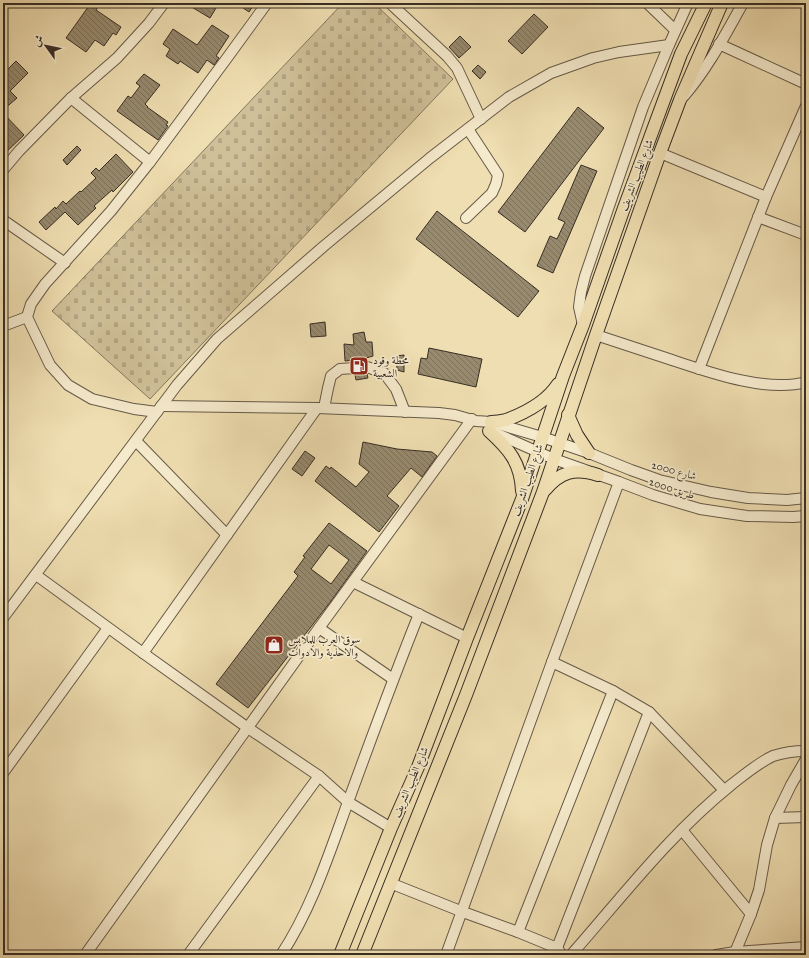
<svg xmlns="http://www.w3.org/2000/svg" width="809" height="958" viewBox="0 0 809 958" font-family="'IM FELL Great Primer',Amiri,serif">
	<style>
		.cemetery { fill: url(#cemetery-stones); stroke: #84775f }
		.building { fill: url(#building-back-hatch); stroke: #382e25; fill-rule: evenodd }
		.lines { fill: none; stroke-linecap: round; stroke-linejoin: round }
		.minor-casing { stroke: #665a48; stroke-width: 12 }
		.major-casing { stroke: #382e25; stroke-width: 14 }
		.minor { stroke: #f5eacc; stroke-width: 10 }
		.major { stroke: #efdeb1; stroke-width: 12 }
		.labels { text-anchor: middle; stroke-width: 3.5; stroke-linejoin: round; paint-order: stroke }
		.street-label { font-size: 11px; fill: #382e25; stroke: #f5eacc }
		.poi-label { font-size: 11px; fill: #382e25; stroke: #f5eacc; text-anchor: start }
	</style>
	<defs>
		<pattern id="cemetery-stones" width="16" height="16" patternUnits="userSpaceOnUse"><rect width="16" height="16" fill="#d0c099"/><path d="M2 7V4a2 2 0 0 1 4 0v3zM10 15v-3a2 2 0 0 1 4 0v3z" fill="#b3a584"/></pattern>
		<pattern id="building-back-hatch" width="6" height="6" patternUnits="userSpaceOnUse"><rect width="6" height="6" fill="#978a6e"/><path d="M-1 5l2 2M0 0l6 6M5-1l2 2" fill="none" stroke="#7c715a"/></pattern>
	</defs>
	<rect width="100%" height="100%" fill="#efdeb1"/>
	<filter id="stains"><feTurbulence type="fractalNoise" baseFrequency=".005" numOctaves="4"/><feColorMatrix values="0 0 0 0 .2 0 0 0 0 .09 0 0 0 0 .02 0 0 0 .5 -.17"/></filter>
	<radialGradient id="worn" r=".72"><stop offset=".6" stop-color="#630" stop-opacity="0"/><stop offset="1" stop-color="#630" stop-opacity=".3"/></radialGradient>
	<!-- cemetery -->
	<polygon class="cemetery" points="343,3 374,3 453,79 150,399 52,311"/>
	<!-- building -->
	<g class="building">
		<polygon points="91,3 100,3 96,10 121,27 116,35 113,33 104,46 95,40 86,52 66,38"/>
		<polygon points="185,3 219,3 210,18"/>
		<polygon points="236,3 248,3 253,6 249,12"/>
		<polygon points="534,14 548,27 522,54 508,41"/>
		<polygon points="212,25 229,36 216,56 219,58 214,65 207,60 198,73 180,61 178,64 166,56 170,49 163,44 173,29 197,45"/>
		<polygon points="460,36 471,47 459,58 449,47"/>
		<polygon points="16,61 28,73 10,91 17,98 3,110 3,74"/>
		<polygon points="478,65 486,72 480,79 472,71"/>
		<polygon points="144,74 160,85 145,104 148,107 147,107 168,122 166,125 168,126 158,140 117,111 128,96 131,98 140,86 136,83"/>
		<polygon points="578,107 604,128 525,232 498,212"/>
		<polygon points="3,113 24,135 3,155"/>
		<polygon points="77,146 81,150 67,165 63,160"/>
		<polygon points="116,154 133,172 113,192 112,190 94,206 96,208 78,225 65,212 46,230 39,222 55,207 56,209 63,201 66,204 80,191 81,192 96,178 91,173 96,168 99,171"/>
		<polygon points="581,165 597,171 553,273 537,266 550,236 557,239 565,222 558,219"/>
		<polygon points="437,211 539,291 518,317 416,239"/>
		<polygon points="325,322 326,336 311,337 310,324"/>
		<polygon points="364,332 366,342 372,342 373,356 366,358 366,361 363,362 361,365 358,362 354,362 354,360 345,361 344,344 354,345 353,334"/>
		<polygon points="429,348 482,359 476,387 418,374 421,358 427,359"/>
		<polygon points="404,355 404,372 397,370 396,356"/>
		<polygon points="361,369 362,371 367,374 368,378 356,380 355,375 359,373"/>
		<polygon points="363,442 397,449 432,452 437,456 422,477 411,468 387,496 399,506 379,532 315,481 326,466 330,469 331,467 356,487 369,472 359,464"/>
		<polygon points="305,451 315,458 302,476 292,469"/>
		<path d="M329,523L367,551L331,601L248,708L216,684L298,576L294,572L305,557L303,556ZM329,545L349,560L331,584L311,569Z"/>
	</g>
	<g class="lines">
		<defs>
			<g id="minor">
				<polyline points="392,3 392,5 447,56 457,68 481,119"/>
				<polyline points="647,3 675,30"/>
				<polyline points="719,44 806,84"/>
				<path d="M684,96C708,68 725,35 743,3"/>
				<polyline points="71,98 150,162"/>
				<polyline points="660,153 766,197"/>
				<polyline points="3,170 19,151 71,98 117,58 149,23 164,3"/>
				<polyline points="758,217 806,235"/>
				<polyline points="466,218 492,193 496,184 498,175 468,129"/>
				<polyline points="3,220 65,263"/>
				<polyline points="583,325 579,307 581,292 585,276 643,107 669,45 688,3"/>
				<polyline points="3,326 27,317"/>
				<path d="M596,335C620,343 644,351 669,359C708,372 766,393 806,382"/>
				<polyline points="367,367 384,373 396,389 405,412"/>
				<polyline points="699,369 766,197 806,106"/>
				<polyline points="161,406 317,408 439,413 455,415 476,421 491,422 542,437 589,453 631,470 659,480 711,492 748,498 787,500 806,498"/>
				<polyline points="324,408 328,388 331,376 340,369 355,368"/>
				<polyline points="157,412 134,409 92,399 68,385 50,365 27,317 31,304 45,284 111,211 150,162 227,58 267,3"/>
				<polyline points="493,432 554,459 619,482 653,495 700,509 747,516 793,517 806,516"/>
				<polyline points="136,441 227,535"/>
				<polyline points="36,575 143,653 248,728 319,776 348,802 391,828"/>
				<polyline points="353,582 467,638"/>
				<polyline points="3,618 177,385 217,339 324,246 430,158 509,97 551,73 593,58 619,52 669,45"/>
				<polyline points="319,628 393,679"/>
				<polyline points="143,653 317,408"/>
				<polyline points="649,712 724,790"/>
				<polyline points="3,773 108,628"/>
				<polyline points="775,818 806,817"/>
				<polyline points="682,830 751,914"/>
				<polyline points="390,883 463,912 518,932 557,948 562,955"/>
				<polyline points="518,932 613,691 552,662"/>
				<polyline points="557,948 649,712 613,691"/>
				<polyline points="85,955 319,628 472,419"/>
				<polyline points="188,955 319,776"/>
				<path d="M281,955C312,908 329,854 348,802C371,739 394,676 419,614"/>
				<polyline points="446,955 552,662 619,482"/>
				<path d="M571,955C622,897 670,834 731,785C744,775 758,763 773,756C785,752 794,751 806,751"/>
				<polyline points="716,955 735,952 806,947"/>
				<polyline points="734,955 751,914 759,890 767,845 775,818 791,785 806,759"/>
			</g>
			<g id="major">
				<polyline points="568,415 577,435 589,453"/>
				<path d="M491,422C496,422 502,421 506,420C525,413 547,401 558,384"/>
				<path d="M489,431C509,449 521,463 522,491"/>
				<path d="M545,490C561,471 575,468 598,475"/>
				<polyline points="340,955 391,828 418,767 467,638 522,499 563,376 583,325 624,208 681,54 706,3"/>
				<polyline points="362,955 466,695 543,492 596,335 660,153 680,100 722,3"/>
			</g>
		</defs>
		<!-- minor casing -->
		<use href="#minor" class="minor-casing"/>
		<!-- major casing -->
		<use href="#major" class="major-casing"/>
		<!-- minor -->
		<use href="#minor" class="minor"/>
		<!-- major -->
		<use href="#major" class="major"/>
	</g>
	<!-- icons -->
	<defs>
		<symbol id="fuel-square" viewBox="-11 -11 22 22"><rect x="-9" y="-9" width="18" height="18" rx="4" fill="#8f2418" stroke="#f5eacc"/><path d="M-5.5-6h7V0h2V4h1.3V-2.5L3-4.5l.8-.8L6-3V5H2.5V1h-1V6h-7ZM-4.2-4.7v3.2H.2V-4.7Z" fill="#fff"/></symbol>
		<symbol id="shop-square" viewBox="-11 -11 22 22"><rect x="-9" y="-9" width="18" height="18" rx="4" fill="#8f2418" stroke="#f5eacc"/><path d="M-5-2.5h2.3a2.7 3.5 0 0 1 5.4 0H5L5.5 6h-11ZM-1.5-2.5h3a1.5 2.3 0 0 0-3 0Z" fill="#fff"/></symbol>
	</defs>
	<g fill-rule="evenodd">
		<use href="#fuel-square" x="348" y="355" width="22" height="22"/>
		<use href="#shop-square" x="263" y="634" width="22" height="22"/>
	</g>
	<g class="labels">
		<!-- street labels -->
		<g class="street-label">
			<text transform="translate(636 175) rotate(-69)" y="4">شارع الطيب الشريف</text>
			<text transform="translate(674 470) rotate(15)" y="4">شارع 2000</text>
			<text transform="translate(527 480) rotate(-71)" y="4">شارع الطيب الشريف</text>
			<text transform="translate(672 488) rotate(18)" y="4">طريق 2000</text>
			<text transform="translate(410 782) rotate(-67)" y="4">شارع الطيب الشريف</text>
		</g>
		<!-- poi labels -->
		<g class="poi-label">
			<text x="373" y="364">محطة وقود<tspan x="373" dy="13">الشعبية</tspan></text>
			<text x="288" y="643">سوق العرب للملابس<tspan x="288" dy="13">والاحذية والادوات</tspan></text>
		</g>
	</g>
	<!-- margin -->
	<rect width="809" height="958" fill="none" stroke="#efdeb1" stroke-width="16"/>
	<rect x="4" y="4" width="801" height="950" fill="none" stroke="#382e25" stroke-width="2"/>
	<rect x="8" y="8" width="793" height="942" fill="none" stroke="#382e25"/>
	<!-- north arrow -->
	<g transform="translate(46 46) rotate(303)" stroke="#f5eacc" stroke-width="3" paint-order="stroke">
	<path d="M0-3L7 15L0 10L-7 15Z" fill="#382e25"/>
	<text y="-6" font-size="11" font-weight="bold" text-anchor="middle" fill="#382e25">ش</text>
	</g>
	<rect width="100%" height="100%" filter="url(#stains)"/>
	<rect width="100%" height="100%" fill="url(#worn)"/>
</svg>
